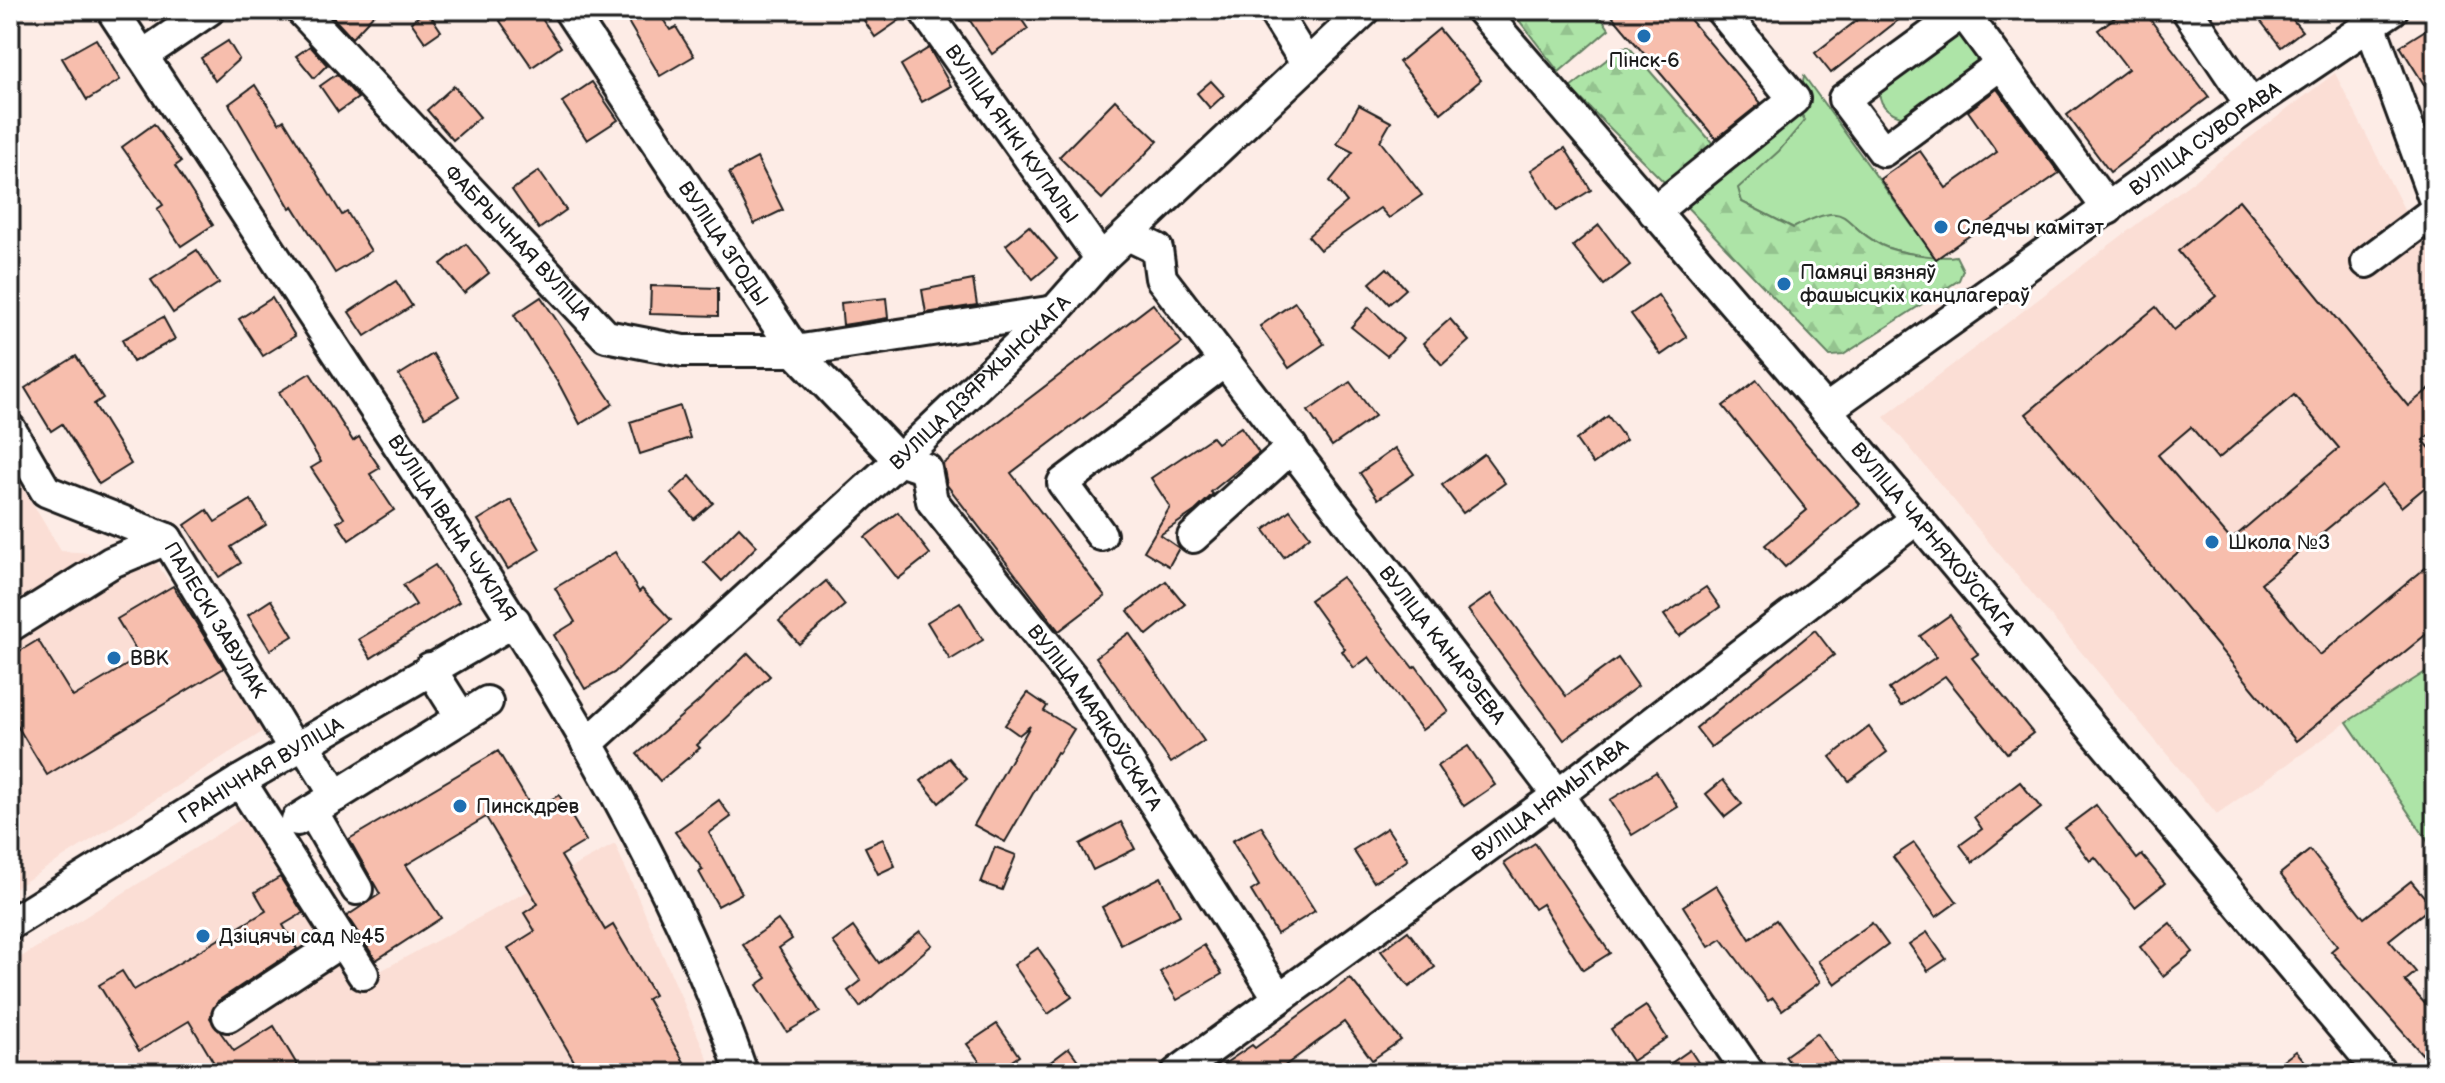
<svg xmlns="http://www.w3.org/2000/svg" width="2445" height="1083" viewBox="0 0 2445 1083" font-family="'Balsamiq Sans',sans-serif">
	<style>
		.built { fill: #fbded5 }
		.grass { fill: #ade4a7; stroke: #648062; stroke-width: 2 }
		.forest { fill: url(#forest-firs); stroke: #648062; stroke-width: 2 }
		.building { fill: #f7bead; stroke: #1c1c1c; stroke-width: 2; fill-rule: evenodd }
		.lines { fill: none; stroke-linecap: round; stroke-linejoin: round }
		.minor-casing { stroke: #1c1c1c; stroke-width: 36 }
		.minor { stroke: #fff; stroke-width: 30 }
		.poi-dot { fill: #1f6fb2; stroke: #fff; stroke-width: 3 }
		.labels { text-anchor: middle; stroke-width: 6; stroke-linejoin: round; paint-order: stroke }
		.poi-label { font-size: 20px; fill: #1c1c1c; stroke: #fff; text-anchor: start }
		.street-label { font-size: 20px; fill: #1c1c1c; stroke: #fff }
	</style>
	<defs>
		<pattern id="forest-firs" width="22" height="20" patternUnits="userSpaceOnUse" patternTransform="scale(2)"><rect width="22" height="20" fill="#ade4a7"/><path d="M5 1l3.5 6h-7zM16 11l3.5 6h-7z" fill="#94c38f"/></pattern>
	</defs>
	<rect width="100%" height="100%" fill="#fdece6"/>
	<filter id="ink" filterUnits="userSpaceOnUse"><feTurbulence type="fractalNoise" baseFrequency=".0125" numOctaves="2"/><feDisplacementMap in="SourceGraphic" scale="16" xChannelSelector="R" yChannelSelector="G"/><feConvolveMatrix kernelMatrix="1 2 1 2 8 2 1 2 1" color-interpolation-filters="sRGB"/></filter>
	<g filter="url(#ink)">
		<!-- built -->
		<g class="built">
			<polygon points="2335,73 2409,219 2435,214 2435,666 2347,722 2217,814 1884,417"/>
			<polygon points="10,466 61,551 153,557 264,731 10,891"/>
			<polygon points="270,801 371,976 615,844 714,1073 10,1073 10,964"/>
		</g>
		<!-- grass -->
		<g class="grass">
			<path d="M1963,21L1990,61L1907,118C1888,113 1876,105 1880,84Z"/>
			<path d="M1804,76L1936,259C1920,254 1896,253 1881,245C1838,222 1851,199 1794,228L1742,202L1737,188C1783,148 1793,137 1804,76Z"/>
			<polygon points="2435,666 2435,869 2427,840 2347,722"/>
		</g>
		<!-- forest -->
		<g class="forest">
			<polygon points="1511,10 1596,10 1609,29 1559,72"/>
			<polygon points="1623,47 1629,47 1715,146 1667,185 1570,88"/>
			<path d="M1798,109L1805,120L1779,151L1738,188L1742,202L1793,228C1854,197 1837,223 1881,245C1897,253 1939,259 1956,256L1963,270L1959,280L1843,355L1830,356L1683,203Z"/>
		</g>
		<!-- building -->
		<g class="building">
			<polygon points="326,10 378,10 352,38"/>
			<polygon points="427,10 441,31 425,42 411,22"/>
			<polygon points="516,10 536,10 561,47 532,67 500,21"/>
			<polygon points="621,10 657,10 670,30 676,27 694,56 660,76"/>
			<polygon points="857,10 906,10 907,15 875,37"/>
			<polygon points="963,10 1015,10 1028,29 992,54"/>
			<polygon points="1607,10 1682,10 1761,103 1716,139"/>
			<polygon points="1870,10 1911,10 1831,73 1815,53"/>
			<polygon points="2125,10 2143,10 2209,97 2110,172 2067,115 2128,69 2098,30"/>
			<polygon points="2252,10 2285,10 2302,31 2281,47"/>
			<polygon points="2435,24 2435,102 2400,46"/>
			<polygon points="1439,29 1481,80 1441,113 1399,62"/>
			<polygon points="96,39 120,80 87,100 62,58"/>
			<polygon points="228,41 239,59 215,81 201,58"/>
			<polygon points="310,46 327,65 314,78 296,56"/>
			<polygon points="929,48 951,86 922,102 901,65"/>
			<polygon points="337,74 358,98 338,112 320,86"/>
			<polygon points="1211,81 1224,95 1210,108 1197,93"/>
			<polygon points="592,82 618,120 587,140 562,102"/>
			<polygon points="255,85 279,123 284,120 342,215 347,212 371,251 335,273 293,206 290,208 229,104"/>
			<polygon points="454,86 480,117 453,140 427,110"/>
			<polygon points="1997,89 2059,173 1936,259 1880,179 1920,151 1946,188 1997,152 1968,111"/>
			<polygon points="1115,100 1158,141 1102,199 1059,157"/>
			<polygon points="1359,105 1391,122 1380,141 1422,195 1389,218 1380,208 1320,250 1308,236 1347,202 1330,181 1353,152 1337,144"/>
			<polygon points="154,124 181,162 175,166 213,225 181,246 157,209 163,205 122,147"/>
			<polygon points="1565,148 1591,190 1557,211 1531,170"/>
			<polygon points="757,158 783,210 754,224 729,173"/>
			<polygon points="539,171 566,210 539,229 512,190"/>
			<path d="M2239,200L2408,406L2435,384V430L2423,440L2435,454V479L2401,507L2382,484L2261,583L2320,655L2435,560V627L2296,741L2026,414L2156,307L2174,330L2216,296L2178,251ZM2294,395L2339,448L2231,540L2158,455L2191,427L2218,459Z"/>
			<polygon points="1599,225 1630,265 1604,285 1573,246"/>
			<polygon points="1029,226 1057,259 1033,279 1006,245"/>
			<polygon points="466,244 489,273 464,293 441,264"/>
			<polygon points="197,250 219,283 173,313 151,280"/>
			<polygon points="1387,268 1406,289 1389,304 1370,283"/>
			<polygon points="973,280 977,305 926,313 922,290"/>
			<polygon points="396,281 412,306 365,336 349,312"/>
			<polygon points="651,286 718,288 718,316 650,314"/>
			<polygon points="1658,295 1687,337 1661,355 1631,314"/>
			<polygon points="541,297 613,404 580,424 560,386 514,315"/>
			<polygon points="272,298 295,336 263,356 239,319"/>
			<polygon points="886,298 888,318 843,325 841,303"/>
			<polygon points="1295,302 1324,344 1289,368 1260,326"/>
			<polygon points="1153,304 1182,343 1011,473 1105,596 1059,631 947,485 943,464"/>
			<polygon points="1369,307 1403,339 1387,356 1351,327"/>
			<polygon points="163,317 175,339 133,362 122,340"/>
			<polygon points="1450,319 1469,341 1442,365 1423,343"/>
			<polygon points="433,354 459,396 425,417 399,375"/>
			<polygon points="76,356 103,398 94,404 131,464 99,484 62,424 51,431 25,388"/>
			<polygon points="310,373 353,441 359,437 380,468 370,474 394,510 349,540 337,522 344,518 311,468 321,462 279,392"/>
			<polygon points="1757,380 1805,442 1860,504 1785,567 1765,545 1807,510 1723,406"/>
			<polygon points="1350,382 1375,416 1332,446 1308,411"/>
			<polygon points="680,406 690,438 640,454 630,422"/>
			<polygon points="1608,416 1626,440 1593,464 1576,440"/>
			<polygon points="1241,427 1259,453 1211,492 1213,494 1195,511 1160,535 1179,548 1169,566 1144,551 1170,507 1151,478 1212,437 1217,443"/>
			<polygon points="1395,448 1414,474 1378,499 1360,473"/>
			<polygon points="1484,454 1505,483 1463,513 1442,485"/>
			<polygon points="690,476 713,503 694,519 671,493"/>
			<polygon points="251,500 266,525 231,547 241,563 219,577 185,525 207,510 215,522"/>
			<polygon points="511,500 540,549 508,569 478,520"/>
			<polygon points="1290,510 1310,536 1284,557 1264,530"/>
			<polygon points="898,512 930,554 898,579 865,537"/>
			<polygon points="739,527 757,546 722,581 704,562"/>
			<polygon points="615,552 639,592 642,589 671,620 614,673 585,689 554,635 575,622 555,588"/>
			<polygon points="435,565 459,602 371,658 359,639 416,605 403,585"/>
			<polygon points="1342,577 1413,668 1416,666 1448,711 1422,730 1369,657 1354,668 1342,651 1345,649 1310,600"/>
			<polygon points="826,581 845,605 799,644 779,621"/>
			<polygon points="1166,581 1185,604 1147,635 1128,611"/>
			<polygon points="173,586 224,668 47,775 10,714 10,657 38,640 73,697 140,657 117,619"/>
			<polygon points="1706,587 1720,607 1679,636 1664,615"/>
			<polygon points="1491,594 1566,696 1618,658 1638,686 1564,740 1468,610"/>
			<polygon points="271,600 293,636 270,650 248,615"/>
			<polygon points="960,602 983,640 950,660 927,622"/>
			<polygon points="1950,615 1978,654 1972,658 2033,733 2007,753 1945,676 1901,706 1889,689 1936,657 1920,636"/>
			<polygon points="1815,630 1834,655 1711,747 1696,728"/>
			<polygon points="1129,633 1204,741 1171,763 1096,657"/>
			<polygon points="748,653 770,676 697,745 700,748 660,781 637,754 698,702"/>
			<polygon points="1028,693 1047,706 1044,711 1074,729 1059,753 1057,752 1005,842 974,825 1030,726 1019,735 1005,725"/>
			<polygon points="1869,727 1887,752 1849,781 1830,757"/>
			<polygon points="1468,746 1495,785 1464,806 1437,766"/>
			<polygon points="498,751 533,810 559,795 586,841 561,856 605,930 613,925 654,995 647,999 684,1062 665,1073 581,1073 508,948 535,931 524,913 538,904 486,817 406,865 441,918 376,960 347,916 380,894 349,839"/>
			<polygon points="949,758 967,779 939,803 921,781"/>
			<polygon points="1656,772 1678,807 1632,835 1610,800"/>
			<polygon points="1723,780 1742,804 1725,817 1706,794"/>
			<polygon points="2020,782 2041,808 1973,862 1960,845 1982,829 1974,817"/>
			<polygon points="719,800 731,817 709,833 742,893 718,906 699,872 703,870 675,832"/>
			<polygon points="2096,805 2137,859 2142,855 2165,883 2135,907 2095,857 2090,861 2065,828"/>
			<polygon points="1121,822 1135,849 1093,870 1080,844"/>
			<polygon points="1261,826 1315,911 1277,934 1251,891 1259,886 1232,841"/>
			<polygon points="1387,828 1408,860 1374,882 1353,850"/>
			<polygon points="883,839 895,866 878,874 865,847"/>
			<polygon points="1535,843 1610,953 1583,970 1542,904 1534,909 1504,863"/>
			<polygon points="1914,843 1957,902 1936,917 1893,857"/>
			<polygon points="995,847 1016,855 1002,890 981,883"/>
			<polygon points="2310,850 2364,918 2411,881 2432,906 2389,940 2416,972 2405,981 2435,1015 2435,1042 2422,1054 2331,951 2337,946 2280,874"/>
			<polygon points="280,877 303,913 283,925 297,949 218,1001 210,1018 234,1051 274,1026 302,1073 220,1073 189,1021 139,1051 99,985 122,971 134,990 266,911 255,892"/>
			<polygon points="1161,877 1180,915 1121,945 1102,907"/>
			<polygon points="1716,885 1750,939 1776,920 1820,982 1782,1010 1773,998 1768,1001 1722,939 1709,947 1683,906"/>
			<polygon points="778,920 792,939 779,948 820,1012 787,1032 757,985 767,978 743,945"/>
			<polygon points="1872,923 1888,945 1835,984 1818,961"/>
			<polygon points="2170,923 2193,952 2163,976 2140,947"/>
			<polygon points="853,927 879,963 920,931 932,945 860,1007 848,991 861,981 833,942"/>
			<polygon points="1408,931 1435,967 1409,987 1381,951"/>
			<polygon points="1927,932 1946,959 1928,971 1909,944"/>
			<polygon points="1204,945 1222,974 1177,1000 1160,972"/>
			<polygon points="1038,948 1072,997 1048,1014 1014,965"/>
			<polygon points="1350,978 1401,1040 1372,1060 1344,1022 1275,1073 1211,1073 1252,1045 1255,1048"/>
			<polygon points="1646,1006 1667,1038 1632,1061 1611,1029"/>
			<polygon points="997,1024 1019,1056 994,1073 988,1073 967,1044"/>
			<polygon points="1817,1033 1845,1073 1797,1073 1785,1056"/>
			<polygon points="1069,1048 1087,1073 1036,1073"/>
			<polygon points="1690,1050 1705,1073 1657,1073"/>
			<polygon points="2296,1051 2315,1073 2267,1073"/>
		</g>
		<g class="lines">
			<defs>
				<g id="minor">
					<path id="s1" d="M112,10C213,165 315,319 417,473C542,662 668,857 742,1073"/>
					<path id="s2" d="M301,10L606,336L683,351H795L1055,311"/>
					<path id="s3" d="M569,10L795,351L899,460L926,469L932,501L1082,690L1278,997"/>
					<path id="s4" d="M924,10L1101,259"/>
					<polyline points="1273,10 1306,63"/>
					<path id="s5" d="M1481,10L1826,410L2381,1073"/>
					<polyline points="2187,10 2251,105"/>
					<polyline points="2370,24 2435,201"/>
					<polyline points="142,56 209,10"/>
					<polyline points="2001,64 1883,151 1844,99 1963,12 2108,209"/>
					<polyline points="1654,212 1794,99 1721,10"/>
					<path id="s6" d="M1128,235L1157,249L1161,278L1558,795L1749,1073"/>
					<polyline points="2367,262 2435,211"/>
					<path id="s7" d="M1826,410L2251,105L2392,10"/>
					<path id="s8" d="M10,429L46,491L167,539L294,749"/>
					<polyline points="1101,535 1063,483 1225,361"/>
					<polyline points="1193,537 1292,447"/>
					<polyline points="10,626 112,562 167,539"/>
					<polyline points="430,668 461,717"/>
					<polyline points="303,743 336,796"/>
					<path id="s9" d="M587,744L899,460L1055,311L1101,259L1365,10"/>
					<polyline points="240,781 363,974"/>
					<polyline points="312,811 357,889"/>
					<polyline points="297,820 487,702"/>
					<path id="s10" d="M10,924L240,781L515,621"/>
					<polyline points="228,1016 342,941"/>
					<path id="s11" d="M1177,1073L1558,795L1915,520"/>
				</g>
			</defs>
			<!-- minor casing -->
			<use href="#minor" class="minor-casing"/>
			<!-- minor -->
			<use href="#minor" class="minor"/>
		</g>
	</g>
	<!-- markers -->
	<g class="poi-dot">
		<circle cx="1644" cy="36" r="8"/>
		<circle cx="1941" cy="227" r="8"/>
		<circle cx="1784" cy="284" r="8"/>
		<circle cx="2212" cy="542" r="8"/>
		<circle cx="114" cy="658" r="8"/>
		<circle cx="460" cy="806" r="8"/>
		<circle cx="203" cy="936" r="8"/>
	</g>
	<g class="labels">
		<!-- poi labels -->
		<g class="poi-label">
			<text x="1644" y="67" text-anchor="middle">Пінск-6</text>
			<text x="1957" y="234">Следчы камітэт</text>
			<text x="1800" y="279">Памяці вязняў<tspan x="1800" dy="23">фашысцкіх канцлагераў</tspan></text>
			<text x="2228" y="549">Школа №3</text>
			<text x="130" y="665">ВВК</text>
			<text x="476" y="813">Пинскдрев</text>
			<text x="219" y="943">Дзіцячы сад №45</text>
		</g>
		<!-- street labels -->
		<g class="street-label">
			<text dy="7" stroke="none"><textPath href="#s4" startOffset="152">ВУЛІЦА ЯНКІ КУПАЛЫ</textPath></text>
			<text dy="7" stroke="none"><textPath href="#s7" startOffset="466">ВУЛІЦА СУВОРАВА</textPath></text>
			<text dy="7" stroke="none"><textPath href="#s2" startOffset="318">ФАБРЫЧНАЯ ВУЛІЦА</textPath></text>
			<text dy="7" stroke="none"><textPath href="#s3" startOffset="280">ВУЛІЦА ЗГОДЫ</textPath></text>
			<text dy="7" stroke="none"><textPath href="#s9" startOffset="534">ВУЛІЦА ДЗЯРЖЫНСКАГА</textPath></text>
			<text dy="7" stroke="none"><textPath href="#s1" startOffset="620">ВУЛІЦА ІВАНА ЧУКЛАЯ</textPath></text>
			<text dy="7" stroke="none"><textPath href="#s5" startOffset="696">ВУЛІЦА ЧАРНЯХОЎСКАГА</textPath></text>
			<text dy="7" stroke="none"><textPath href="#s8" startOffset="296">ПАЛЕСКІ ЗАВУЛАК</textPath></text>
			<text dy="7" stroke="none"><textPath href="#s6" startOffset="524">ВУЛІЦА КАНАРЭЕВА</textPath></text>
			<text dy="7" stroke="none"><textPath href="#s3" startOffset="892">ВУЛІЦА МАЯКОЎСКАГА</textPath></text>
			<text dy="7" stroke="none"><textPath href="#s10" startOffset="294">ГРАНІЧНАЯ ВУЛІЦА</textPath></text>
			<text dy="7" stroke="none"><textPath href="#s11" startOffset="462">ВУЛІЦА НЯМЫТАВА</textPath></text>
		</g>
	</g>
	<!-- margin -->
	<rect width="2445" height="1083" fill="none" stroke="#fff" stroke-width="40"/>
	<rect x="20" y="20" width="2405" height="1043" fill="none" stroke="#1c1c1c" stroke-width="3" filter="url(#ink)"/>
</svg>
